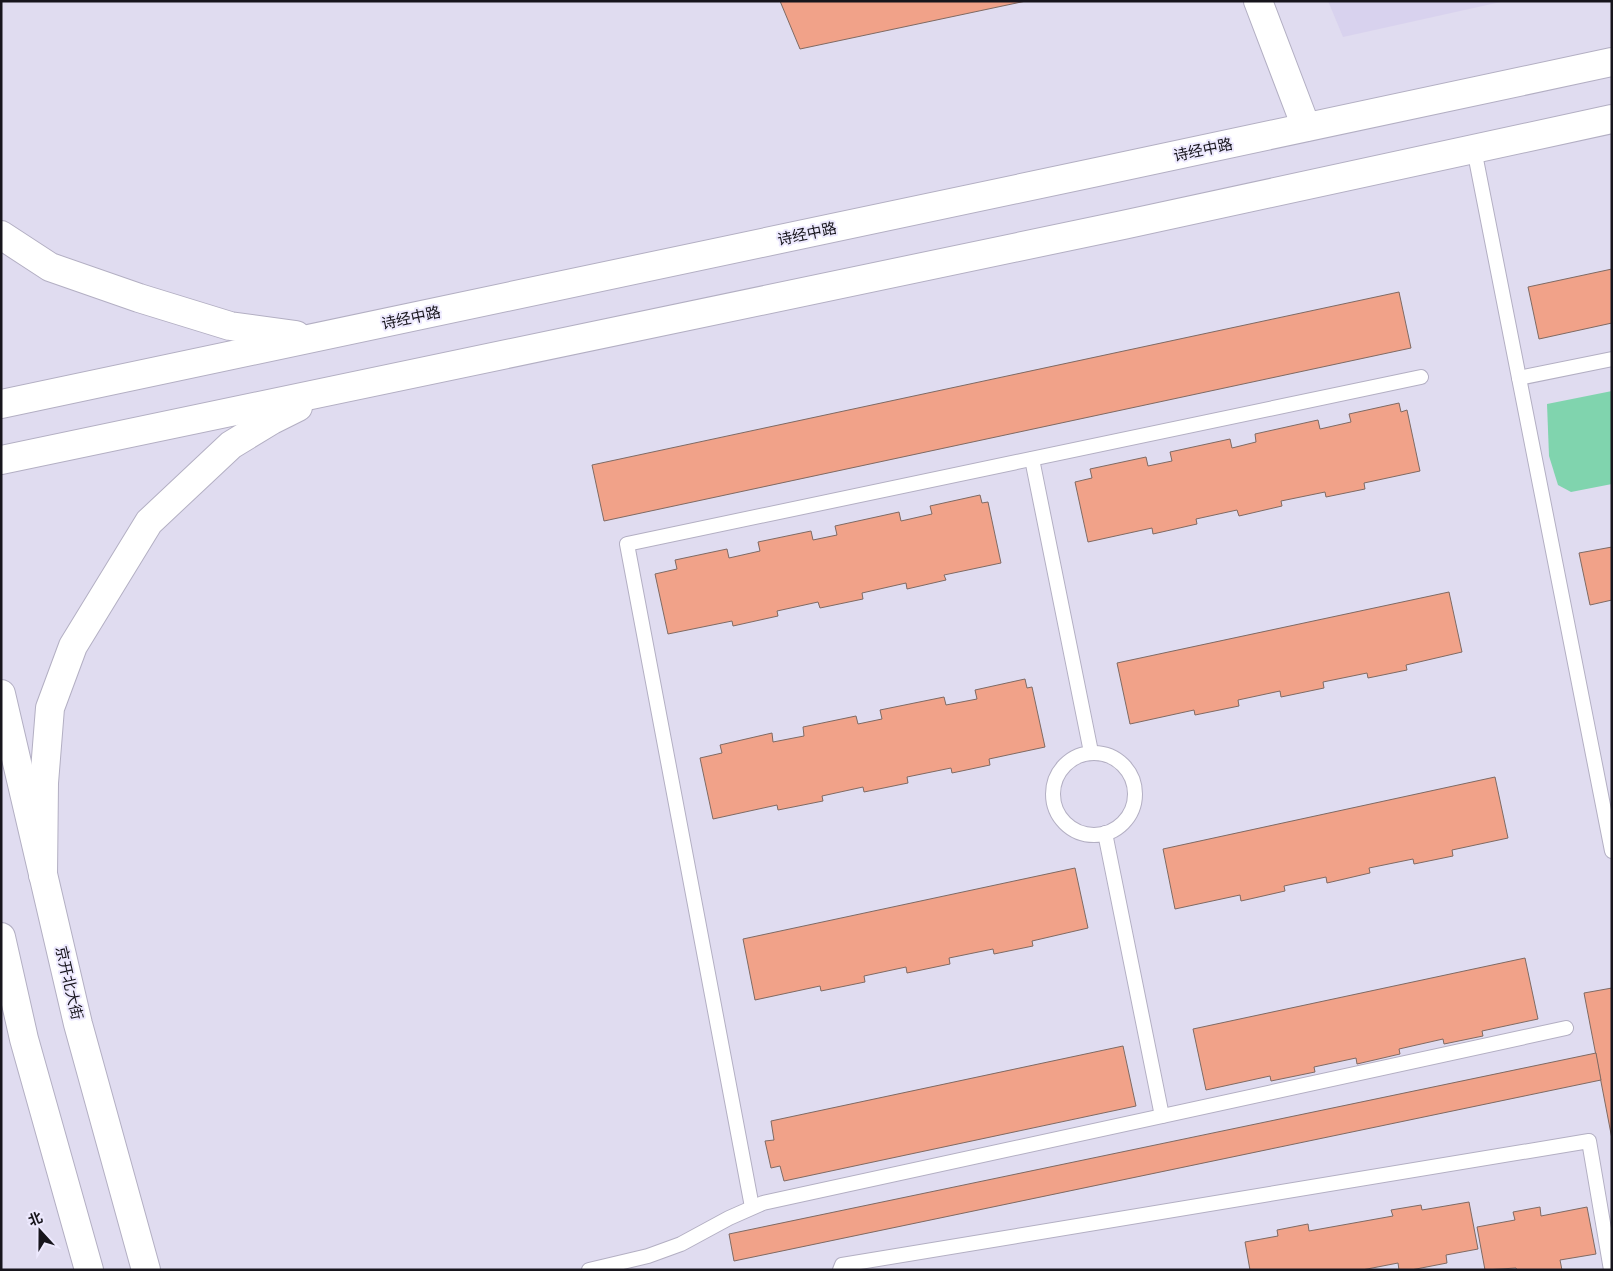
<svg xmlns="http://www.w3.org/2000/svg" width="1613" height="1271" viewBox="0 0 1613 1271" font-family="Signika,'Noto Sans SC',sans-serif">
	<style>
		.built { fill: #d8d2ee }
		.green { fill: #80d4ae }
		.building { fill: #f1a289; stroke: #7f6a63 }
		.lines { fill: none; stroke-linecap: round; stroke-linejoin: round }
		.service-casing { stroke: #b3afc3; stroke-width: 16 }
		.minor-casing { stroke: #b3afc3; stroke-width: 30 }
		.primary-casing { stroke: #b3afc3; stroke-width: 30 }
		.trunk-casing { stroke: #b3afc3; stroke-width: 30 }
		.service { stroke: #fff; stroke-width: 14 }
		.minor { stroke: #fff; stroke-width: 28 }
		.primary { stroke: #fff; stroke-width: 28 }
		.trunk { stroke: #fff; stroke-width: 28 }
		.labels { text-anchor: middle; stroke-width: 4; stroke-linejoin: round; paint-order: stroke }
		.street-label { font-size: 15px; fill: #17151c; stroke: #ede9fe }
	</style>
	<rect width="100%" height="100%" fill="#e0dcf0"/>
	<!-- built -->
	<polygon class="built" points="1328,1 1505,1 1343,37"/>
	<!-- green -->
	<polygon class="green" points="1612,391 1612,484 1571,492 1558,485 1549,456 1547,404"/>
	<!-- building -->
	<g class="building">
		<polygon points="780,1 1026,1 800,49"/>
		<polygon points="1612,269 1612,323 1539,339 1528,287"/>
		<polygon points="1399,292 1411,348 604,521 592,465"/>
		<polygon points="1399,403 1401,412 1407,410 1420,471 1364,483 1365,489 1326,497 1325,492 1281,501 1282,506 1239,516 1237,510 1196,519 1197,524 1153,534 1152,528 1088,542 1075,482 1092,478 1090,469 1146,457 1148,466 1172,461 1170,452 1230,439 1232,448 1256,442 1255,434 1318,420 1320,429 1351,422 1349,414"/>
		<polygon points="980,495 982,503 988,502 1001,563 944,575 946,580 907,589 906,583 862,593 863,599 820,608 818,602 777,611 778,616 733,626 732,621 668,634 655,574 677,569 675,560 727,549 729,558 760,551 758,542 811,531 813,540 837,535 835,526 899,512 901,521 932,514 930,506"/>
		<polygon points="1612,547 1612,600 1590,605 1579,553"/>
		<polygon points="1449,592 1462,652 1406,665 1407,670 1368,678 1367,673 1323,682 1324,688 1281,697 1280,691 1238,700 1239,706 1195,715 1194,710 1130,724 1117,663"/>
		<polygon points="1025,679 1027,688 1032,687 1045,747 989,759 990,765 952,773 951,768 907,777 908,783 864,792 863,787 822,796 823,801 778,810 777,805 713,819 700,758 722,753 720,745 772,733 773,742 804,736 803,727 856,716 858,724 882,719 880,710 944,697 946,705 977,699 975,690"/>
		<polygon points="1495,777 1508,838 1452,850 1453,856 1414,864 1413,859 1369,868 1370,873 1327,883 1326,877 1284,886 1285,891 1241,901 1240,895 1175,909 1163,849"/>
		<polygon points="1075,868 1088,928 1032,941 1033,946 994,954 993,949 949,958 950,964 907,973 906,967 864,976 865,982 821,991 820,986 755,1000 743,939"/>
		<polygon points="1525,958 1538,1019 1482,1031 1483,1036 1444,1044 1443,1039 1399,1049 1400,1054 1357,1064 1356,1058 1314,1067 1315,1072 1271,1081 1270,1076 1206,1090 1193,1029"/>
		<polygon points="1612,988 1612,1139 1584,993"/>
		<polygon points="1123,1046 1136,1106 784,1181 780,1166 771,1168 765,1141 774,1140 771,1121"/>
		<polygon points="1596,1053 1601,1080 734,1261 729,1234"/>
		<polygon points="1469,1202 1478,1249 1446,1255 1447,1263 1411,1270 1399,1270 1398,1263 1362,1270 1250,1270 1245,1242 1278,1236 1277,1230 1308,1224 1309,1231 1393,1216 1391,1210 1421,1205 1422,1210"/>
		<polygon points="1540,1207 1541,1216 1587,1207 1596,1254 1560,1260 1562,1270 1517,1270 1516,1268 1485,1270 1477,1227 1515,1220 1513,1212"/>
	</g>
	<g class="lines">
		<defs>
			<g id="service">
				<polyline points="1474,149 1612,851"/>
				<polyline points="1519,378 1612,359"/>
				<polyline points="1032,459 1091,752"/>
				<circle cx="1094" cy="794" r="41"/>
				<polyline points="1105,833 1162,1116"/>
				<polyline points="752,1207 627,544 1421,377"/>
				<polyline points="589,1270 648,1256 681,1244 729,1218 763,1203 1566,1028"/>
				<polyline points="840,1270 842,1265 1589,1141 1611,1270"/>
			</g>
			<polyline id="minor" points="1258,1 1306,127"/>
			<g id="primary">
				<polyline points="1,694 78,1024 146,1270"/>
				<polyline points="1,937 24,1039 89,1270"/>
			</g>
			<g id="trunk">
				<polyline points="1,235 50,267 139,298 230,326 296,335"/>
				<polyline points="1,404 1097,172 1612,62"/>
				<polyline points="1,460 1123,225 1612,119"/>
				<polyline points="43,875 44,783 50,708 73,646 149,522 231,445 272,420 298,407"/>
			</g>
		</defs>
		<!-- service casing -->
		<use href="#service" class="service-casing"/>
		<!-- minor casing -->
		<use href="#minor" class="minor-casing"/>
		<!-- primary casing -->
		<use href="#primary" class="primary-casing"/>
		<!-- trunk casing -->
		<use href="#trunk" class="trunk-casing"/>
		<!-- service -->
		<use href="#service" class="service"/>
		<!-- minor -->
		<use href="#minor" class="minor"/>
		<!-- primary -->
		<use href="#primary" class="primary"/>
		<!-- trunk -->
		<use href="#trunk" class="trunk"/>
	</g>
	<g class="labels">
		<!-- street labels -->
		<g class="street-label">
			<text transform="translate(1203 150) rotate(-12)" y="5">诗经中路</text>
			<text transform="translate(807 234) rotate(-12)" y="5">诗经中路</text>
			<text transform="translate(411 318) rotate(-12)" y="5">诗经中路</text>
			<text transform="translate(69 983) rotate(77)" y="5">京开北大街</text>
		</g>
	</g>
	<!-- border -->
	<rect width="1613" height="1271" fill="none" stroke="#17151c" stroke-width="5"/>
	<!-- north arrow -->
	<g transform="translate(40 1231) rotate(339)" stroke="#ede9fe" stroke-width="4" paint-order="stroke">
	<path d="M0-4L9 19L0 12L-9 19Z" fill="#17151c"/>
	<text y="-8" font-size="14" font-weight="bold" text-anchor="middle" fill="#17151c">北</text>
	</g>
</svg>
